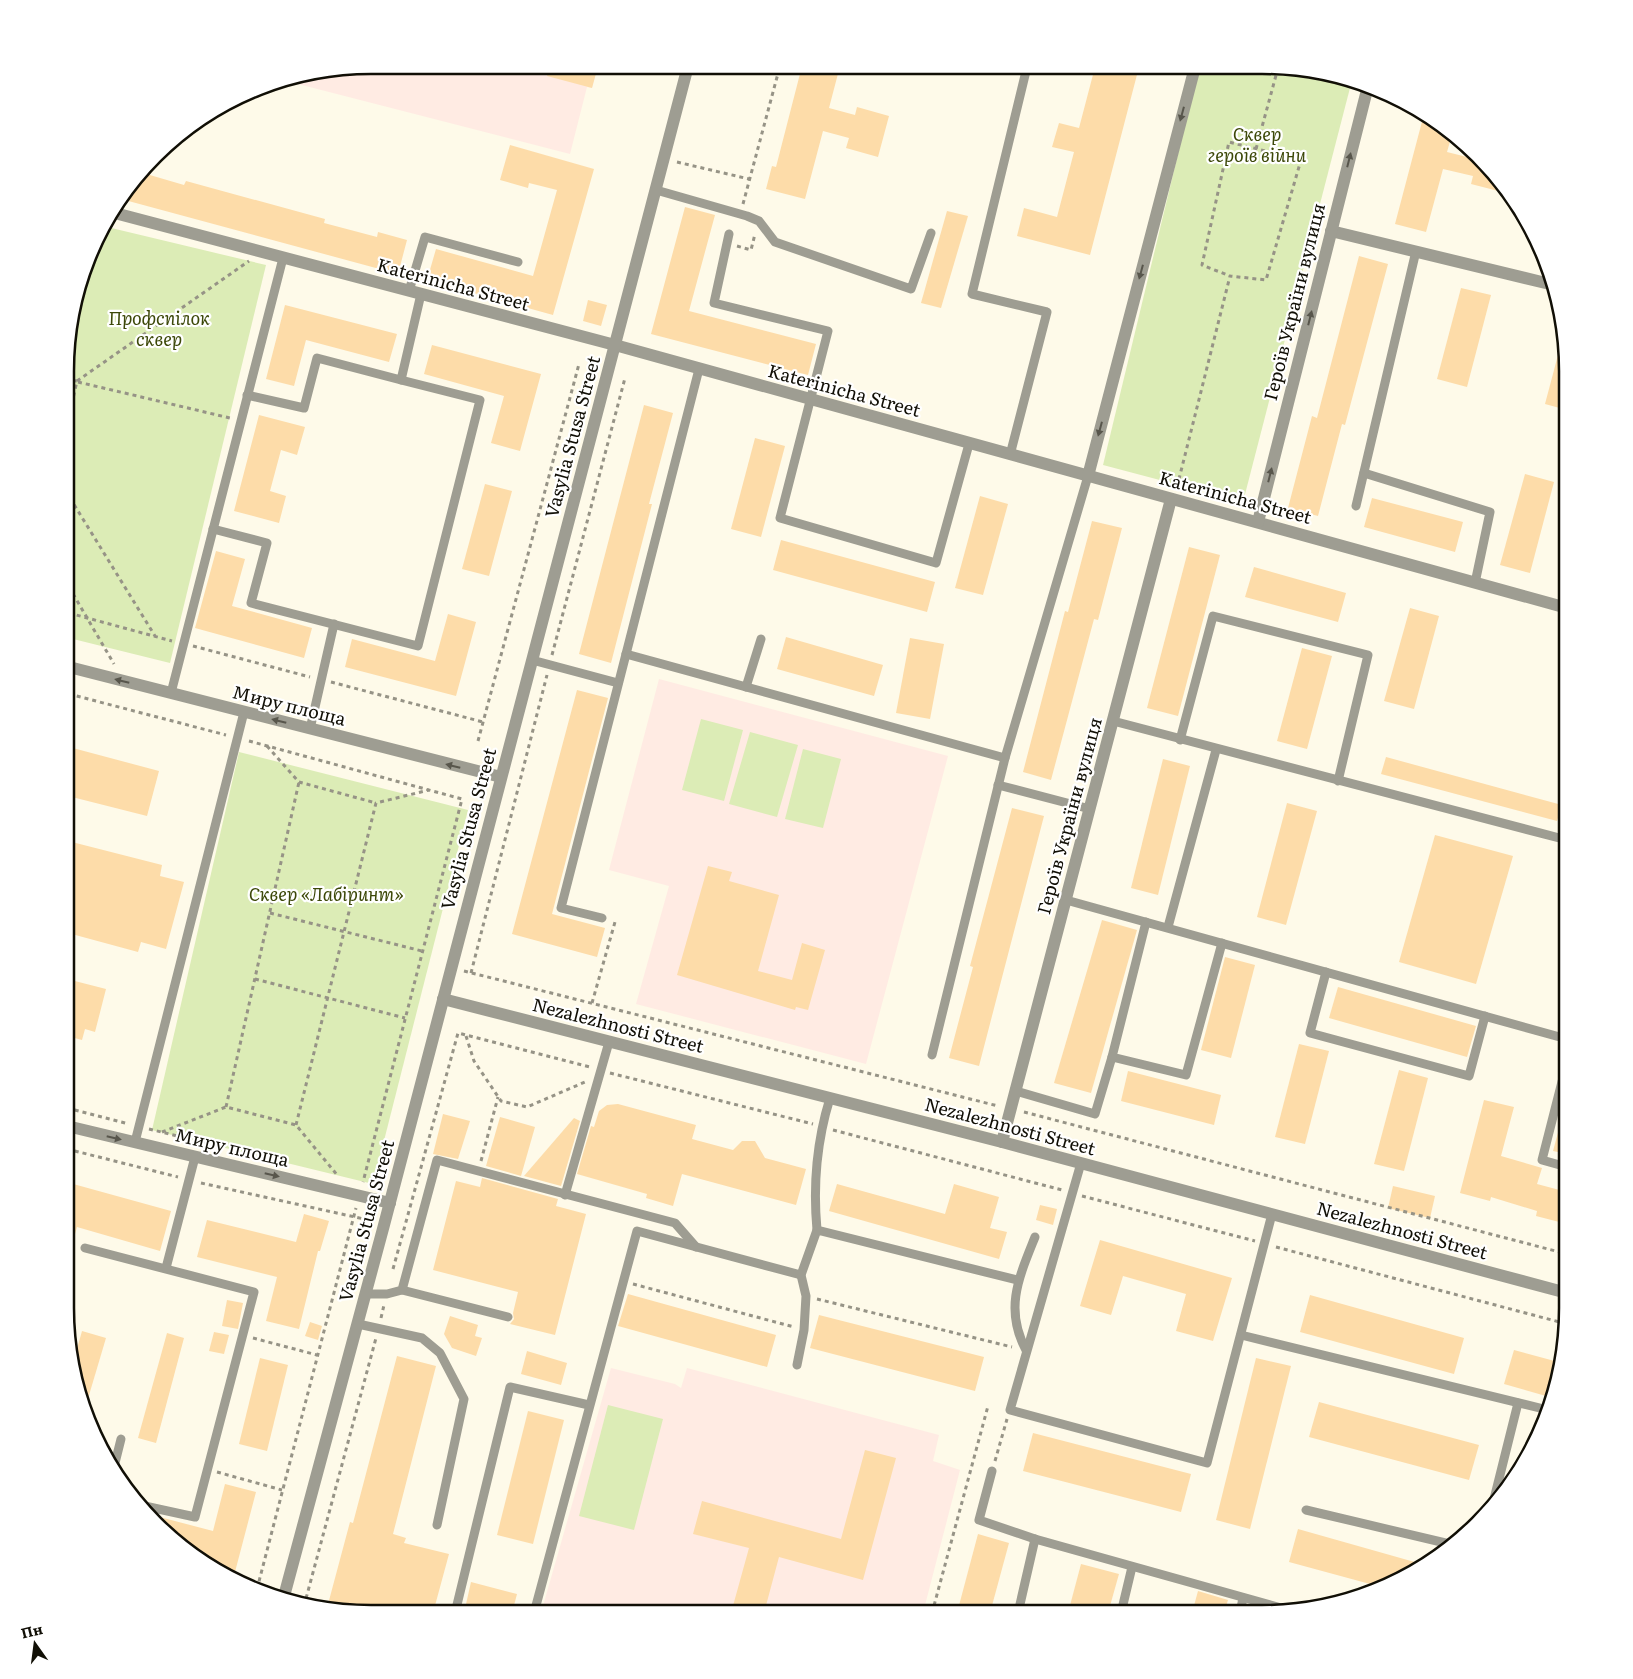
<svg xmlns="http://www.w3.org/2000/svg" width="1633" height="1679" viewBox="0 0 1633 1679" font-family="Literata,serif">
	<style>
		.education { fill: #ffebe3 }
		.green { fill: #dcecb6 }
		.building { fill: #fddca9 }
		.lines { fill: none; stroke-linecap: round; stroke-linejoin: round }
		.path { stroke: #969386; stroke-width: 3; stroke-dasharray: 4 4; stroke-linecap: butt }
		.service { stroke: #9e9d92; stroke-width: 9 }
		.minor { stroke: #9e9d92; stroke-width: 12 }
		.tertiary { stroke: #9e9d92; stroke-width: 12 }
		.oneway { fill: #58564c }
		.labels { text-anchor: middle; stroke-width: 4.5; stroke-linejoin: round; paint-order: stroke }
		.park-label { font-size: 18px; font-style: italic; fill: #3c4808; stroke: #fff }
		.street-label { font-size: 18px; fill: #110f06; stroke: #fff }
		.rim { fill: none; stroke: #110f06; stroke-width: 2.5 }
	</style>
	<rect width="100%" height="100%" fill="#fefae9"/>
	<!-- education -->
	<g class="education">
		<polygon points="371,65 598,66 592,88 587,87 570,154 294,83 295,78"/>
		<polygon points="659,679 948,756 866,1064 636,1004 669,886 609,870"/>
		<polygon points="611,1368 675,1384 681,1388 687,1368 939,1435 933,1461 960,1470 923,1613 541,1613"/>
	</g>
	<!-- green -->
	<g class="green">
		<polygon points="1199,67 1302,68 1351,84 1243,502 1103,465"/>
		<polygon points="103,226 266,265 170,663 69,638 71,311"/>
		<polygon points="701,719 743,730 724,801 682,790"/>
		<polygon points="750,732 798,745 777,817 729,804"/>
		<polygon points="803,749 841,759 823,828 785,819"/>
		<polygon points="239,752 468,810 373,1184 152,1130"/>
		<polygon points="608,1405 663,1419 634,1530 579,1516"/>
		<polygon points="554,1604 582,1613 551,1613"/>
	</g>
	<!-- building -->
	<g class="building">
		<polygon points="550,66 598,66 592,88 547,76"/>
		<polygon points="802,66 840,66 829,108 855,115 857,107 889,116 878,157 846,148 849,138 823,131 805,199 766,189 772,166 776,167"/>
		<polygon points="1095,67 1139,67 1090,255 1017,236 1024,208 1057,217 1074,152 1052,147 1059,123 1079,128"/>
		<polygon points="1424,114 1451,138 1447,152 1475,159 1505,185 1510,194 1471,184 1473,176 1443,169 1426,232 1395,224"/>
		<polygon points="510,145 594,169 553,315 427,280 436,249 533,276 557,190 529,183 528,188 500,180"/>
		<polygon points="143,173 184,185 186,181 325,219 324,223 377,237 378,232 407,240 398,274 121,199"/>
		<polygon points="685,207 715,215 689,311 816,344 808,375 651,334"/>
		<polygon points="947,211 968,216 941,308 921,303"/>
		<polygon points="1359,256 1388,264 1345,425 1342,424 1318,516 1288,508 1312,416 1317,418"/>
		<polygon points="1461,288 1491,295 1467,387 1437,379"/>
		<polygon points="588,300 607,305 601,326 583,321"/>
		<polygon points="285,305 397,334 389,362 306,340 294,386 266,379"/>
		<polygon points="1563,336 1567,351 1567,410 1545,404"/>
		<polygon points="432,345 541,374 520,451 491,443 504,396 424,374"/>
		<polygon points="644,405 673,413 649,504 652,504 611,663 579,654"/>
		<polygon points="259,415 305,427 297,455 281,450 270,491 286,496 279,523 234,511"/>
		<polygon points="755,438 785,446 761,537 731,529"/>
		<polygon points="1525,474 1554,482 1530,573 1500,565"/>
		<polygon points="485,484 512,491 489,576 462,569"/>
		<polygon points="980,496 1008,504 983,595 955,588"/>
		<polygon points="1372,498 1463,522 1455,552 1364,527"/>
		<polygon points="1092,521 1122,528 1098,620 1094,619 1051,780 1023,772 1065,611 1068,612"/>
		<polygon points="781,540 935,582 927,612 773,570"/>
		<polygon points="1189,547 1220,555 1178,716 1147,708"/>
		<polygon points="216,551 245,559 232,606 312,628 304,658 195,628"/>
		<polygon points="1254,567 1346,593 1338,622 1245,597"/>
		<polygon points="1410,608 1439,616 1414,709 1384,701"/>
		<polygon points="448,614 476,622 456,696 345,667 352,639 435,661"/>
		<polygon points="786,637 883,665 874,696 777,669"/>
		<polygon points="910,638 944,644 930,719 896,713"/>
		<polygon points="1302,648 1332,656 1307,749 1277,741"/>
		<polygon points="577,690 608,698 552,914 605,928 597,957 512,934"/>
		<polygon points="69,747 159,771 147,816 68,796"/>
		<polygon points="1386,757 1562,805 1557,821 1381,774"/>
		<polygon points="1163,759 1190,766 1158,895 1131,888"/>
		<polygon points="1287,803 1317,811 1286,925 1257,917"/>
		<polygon points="1012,808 1044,816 979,1066 949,1058 973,967 970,966"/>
		<polygon points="1435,835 1513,856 1476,984 1399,962"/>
		<polygon points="68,841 162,865 160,876 184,882 166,949 141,942 138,952 68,933"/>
		<polygon points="708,866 732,872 729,881 779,895 758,971 792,980 802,943 825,950 808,1010 796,1007 795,1010 677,975"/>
		<polygon points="1102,920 1137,930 1091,1093 1054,1083"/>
		<polygon points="1225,957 1255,965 1231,1058 1201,1050"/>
		<polygon points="67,979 106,989 95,1032 85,1029 82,1040 67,1036"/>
		<polygon points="1338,987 1476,1026 1467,1057 1329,1018"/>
		<polygon points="1299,1044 1329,1051 1305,1144 1275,1137"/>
		<polygon points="1399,1070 1428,1078 1404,1171 1374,1164"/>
		<polygon points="1128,1071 1221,1095 1214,1125 1121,1101"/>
		<polygon points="1484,1100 1514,1107 1501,1156 1542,1168 1537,1184 1567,1192 1567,1224 1536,1216 1537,1211 1491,1197 1490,1201 1460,1193"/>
		<polygon points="618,1104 696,1125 692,1139 733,1150 742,1141 755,1141 765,1158 806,1169 796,1205 682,1174 673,1206 646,1198 647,1194 577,1174 591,1126 594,1127 599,1111 607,1105"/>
		<polygon points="443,1114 470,1121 458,1159 433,1154"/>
		<polygon points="1563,1114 1567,1114 1567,1154 1553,1151"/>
		<polygon points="500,1117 535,1127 521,1176 486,1166"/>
		<polygon points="574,1118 580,1121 561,1186 524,1176"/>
		<polygon points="482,1178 558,1199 556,1206 586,1214 555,1335 510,1324 514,1319 513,1313 518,1292 433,1270 456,1181 480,1187"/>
		<polygon points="66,1182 171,1211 160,1251 77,1227 70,1252 66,1251"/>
		<polygon points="837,1184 945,1214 954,1184 999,1197 990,1228 1007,1232 999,1259 829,1211"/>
		<polygon points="1393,1186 1435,1196 1430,1218 1388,1208"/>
		<polygon points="1040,1205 1057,1209 1053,1225 1036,1220"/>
		<polygon points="304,1214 329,1221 320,1251 318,1251 299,1329 266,1321 277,1277 197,1257 207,1220 296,1242"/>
		<polygon points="1100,1240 1232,1278 1213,1341 1176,1331 1186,1294 1123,1276 1111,1315 1080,1306"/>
		<polygon points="628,1294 776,1335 767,1367 618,1326"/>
		<polygon points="1310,1295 1464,1338 1454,1374 1300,1332"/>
		<polygon points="227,1300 243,1303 238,1329 222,1326"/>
		<polygon points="819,1315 984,1357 975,1391 810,1348"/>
		<polygon points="450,1316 478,1325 475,1336 482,1338 476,1356 452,1348 444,1334"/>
		<polygon points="310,1322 322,1326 318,1340 305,1336"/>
		<polygon points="82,1331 106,1338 84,1412 73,1363"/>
		<polygon points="214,1332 229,1335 224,1354 209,1351"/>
		<polygon points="167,1333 184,1338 156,1443 138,1438"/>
		<polygon points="1514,1350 1562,1363 1553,1398 1504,1384"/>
		<polygon points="527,1351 567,1363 561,1385 521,1374"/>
		<polygon points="397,1356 436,1366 393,1534 406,1538 404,1543 449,1554 433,1613 341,1612 327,1608 350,1522 353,1523"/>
		<polygon points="260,1358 288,1365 267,1451 239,1444"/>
		<polygon points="1256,1358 1291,1366 1250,1529 1216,1520"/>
		<polygon points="1319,1402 1479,1445 1469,1480 1309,1437"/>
		<polygon points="528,1411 564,1420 533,1544 497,1535"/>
		<polygon points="1033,1433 1191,1474 1181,1512 1023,1471"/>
		<polygon points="865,1450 896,1458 863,1580 779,1557 764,1613 731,1613 749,1548 693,1534 702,1501 841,1539"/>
		<polygon points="225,1484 256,1492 235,1572 210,1566 152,1515 213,1531"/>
		<polygon points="1298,1529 1411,1561 1423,1564 1381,1587 1289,1562"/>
		<polygon points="978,1534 1009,1543 990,1613 957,1613"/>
		<polygon points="1081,1564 1119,1574 1108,1613 1068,1613"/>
		<polygon points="471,1582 517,1594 512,1613 464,1613"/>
		<polygon points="1198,1591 1228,1600 1224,1613 1192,1613"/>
	</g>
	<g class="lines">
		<!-- path -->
		<g class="path">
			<polyline points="1256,149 1278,68"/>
			<polyline points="677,162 749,179"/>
			<polyline points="743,204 780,66"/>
			<polyline points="737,246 751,250 755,234"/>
			<polyline points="77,381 249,261"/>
			<polyline points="78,382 230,418"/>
			<polyline points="70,412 77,381 70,380"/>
			<polyline points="1177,487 1230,276 1266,280 1301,160 1229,142 1202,265 1230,276"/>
			<polyline points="70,498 155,636"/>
			<polyline points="69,587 114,664"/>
			<polyline points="69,613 172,641"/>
			<polyline points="193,646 310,677"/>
			<polyline points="552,655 625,378"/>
			<polyline points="331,682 483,722"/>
			<polyline points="69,694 226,735"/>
			<polyline points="249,741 462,799 363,1182"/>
			<polyline points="478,741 579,364"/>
			<polyline points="267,746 299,782 376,803"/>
			<polyline points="270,913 422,951"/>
			<polyline points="464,971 998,1106"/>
			<polyline points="471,973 547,675"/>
			<polyline points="255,979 405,1018"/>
			<polyline points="592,1003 615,922 613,921"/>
			<polyline points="466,1036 474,1061 501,1101 527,1107 585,1082"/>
			<polyline points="610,1073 813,1124"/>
			<polyline points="226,1107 299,782"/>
			<polyline points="67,1108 129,1124"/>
			<polyline points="1024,1112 1567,1254"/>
			<polyline points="296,1125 376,803 429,790"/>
			<polyline points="149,1129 226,1148"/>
			<polyline points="833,1130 1062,1190"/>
			<polyline points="162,1132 226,1107 296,1125 338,1176"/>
			<polyline points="67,1149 178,1177"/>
			<polyline points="481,1161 498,1097"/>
			<polyline points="201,1183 364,1219"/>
			<polyline points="1082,1196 1255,1241"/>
			<polyline points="1276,1247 1567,1324"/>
			<polyline points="393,1269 458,1033 590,1067"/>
			<polyline points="66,1279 74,1251"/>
			<polyline points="633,1284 794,1327"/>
			<polyline points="817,1299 1012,1347"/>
			<polyline points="381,1318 384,1305"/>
			<polyline points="253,1338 317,1355"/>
			<polyline points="995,1461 1007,1419"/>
			<polyline points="217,1472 282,1490"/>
			<polyline points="257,1589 356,1208"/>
			<polyline points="304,1606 376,1338"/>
			<polyline points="932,1613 988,1406"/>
		</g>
		<!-- service -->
		<g class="service">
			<polyline points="656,190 747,216 759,221 775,242 911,289 931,233"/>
			<polyline points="729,234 714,303 828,331 780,518 936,563 969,444"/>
			<polyline points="409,291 425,237 518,262"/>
			<polyline points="247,395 304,408 317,358 401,380 421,294"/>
			<polyline points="1010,455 1047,312 972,294 1027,67"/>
			<polyline points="1364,473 1490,512 1475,583"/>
			<polyline points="1356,506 1416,251"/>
			<polyline points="213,529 267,543 251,603 418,646 480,400 401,380"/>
			<polyline points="626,654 1005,758 1088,476"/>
			<polyline points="532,660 618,683"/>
			<polyline points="746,687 761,639"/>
			<polyline points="171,693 283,258"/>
			<polyline points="1113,721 1567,840"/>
			<polyline points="310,729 334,624"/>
			<polyline points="1180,740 1213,616 1368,655 1338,781"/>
			<polyline points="998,785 1090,809"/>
			<polyline points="1066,900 1567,1039"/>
			<polyline points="602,918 561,908 699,369"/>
			<polyline points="1146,922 1112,1057 1186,1075 1222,943"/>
			<polyline points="1168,927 1216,750"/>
			<polyline points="1326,972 1310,1033 1469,1076 1485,1016"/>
			<polyline points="932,1055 1005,758"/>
			<polyline points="1567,1062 1542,1160 1567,1167"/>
			<polyline points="1016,1091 1095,1114 1112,1057"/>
			<polyline points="135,1142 244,712"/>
			<polyline points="1081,1163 1010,1410 1207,1463 1272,1214"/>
			<polyline points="565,1195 609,1042"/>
			<path d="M817,1230C813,1186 817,1140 830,1098"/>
			<polyline points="85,1248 254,1292 195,1517 140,1505"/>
			<polyline points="166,1268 195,1157"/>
			<polyline points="402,1290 508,1317"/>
			<polyline points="366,1294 387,1294 402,1290 437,1160 675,1223 696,1247"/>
			<polyline points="358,1324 422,1338 440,1353 464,1399 437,1525"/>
			<polyline points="1241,1335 1548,1410"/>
			<path d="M1026,1350C1004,1309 1019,1277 1035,1237"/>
			<polyline points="797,1365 804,1330 806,1296 801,1275 817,1230 1017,1280"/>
			<polyline points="114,1467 121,1439"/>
			<polyline points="992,1471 979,1520 1035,1539 1292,1611"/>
			<polyline points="1494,1499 1518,1403"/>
			<polyline points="1306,1510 1454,1545"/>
			<polyline points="455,1613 510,1387 589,1405"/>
			<polyline points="534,1613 637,1231 801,1275"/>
			<polyline points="1018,1613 1035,1539"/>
			<polyline points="1121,1613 1132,1567"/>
			<polyline points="1240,1613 1243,1598"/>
		</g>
		<!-- minor -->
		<g class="minor">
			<polyline points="111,212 615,345 1567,608"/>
			<polyline points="1331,231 1554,285"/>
			<polyline points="1088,476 1195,67"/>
			<polyline points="1258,522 1367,90"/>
			<polyline points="1002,1142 1171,499"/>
		</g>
		<!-- tertiary -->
		<g class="tertiary">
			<polyline points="69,667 501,777"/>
			<polyline points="443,999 1002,1142 1567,1293"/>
			<polyline points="67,1126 390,1203"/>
			<polyline points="283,1600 384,1225 688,66"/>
		</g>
	</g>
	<!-- one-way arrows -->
	<defs><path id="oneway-solid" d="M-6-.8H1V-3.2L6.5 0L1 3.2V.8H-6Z" transform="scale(1.25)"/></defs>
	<g class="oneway">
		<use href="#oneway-solid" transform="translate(1182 114) rotate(105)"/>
		<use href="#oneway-solid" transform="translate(1349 160) rotate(-76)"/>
		<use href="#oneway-solid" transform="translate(1141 272) rotate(105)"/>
		<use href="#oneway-solid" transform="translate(1310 318) rotate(-76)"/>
		<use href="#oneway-solid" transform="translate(1100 429) rotate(105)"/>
		<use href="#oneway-solid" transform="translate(1270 475) rotate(-76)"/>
		<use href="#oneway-solid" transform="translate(122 681) rotate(-166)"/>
		<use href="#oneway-solid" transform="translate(279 721) rotate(-166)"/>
		<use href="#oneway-solid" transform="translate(453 766) rotate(-166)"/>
		<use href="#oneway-solid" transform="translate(114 1138) rotate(13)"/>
		<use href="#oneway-solid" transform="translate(272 1175) rotate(13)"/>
	</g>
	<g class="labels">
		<!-- park labels -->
		<g class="park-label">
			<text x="1257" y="141">Сквер<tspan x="1257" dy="21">героїв війни</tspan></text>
			<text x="159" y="325">Профспілок<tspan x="159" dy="21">сквер</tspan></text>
			<text x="326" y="901">Сквер «Лабіринт»</text>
		</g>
		<!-- street labels -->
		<g class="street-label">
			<text transform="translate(453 285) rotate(15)" y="6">Katerinicha Street</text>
			<text transform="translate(1295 302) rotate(-76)" y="6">Героїв України вулиця</text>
			<text transform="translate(844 391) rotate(15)" y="6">Katerinicha Street</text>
			<text transform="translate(573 437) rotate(-75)" y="6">Vasylia Stusa Street</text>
			<text transform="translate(1235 498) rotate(15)" y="6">Katerinicha Street</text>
			<text transform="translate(289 706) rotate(14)" y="6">Миру площа</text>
			<text transform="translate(1070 816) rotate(-75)" y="6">Героїв України вулиця</text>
			<text transform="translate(469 829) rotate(-75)" y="6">Vasylia Stusa Street</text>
			<text transform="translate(618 1026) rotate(14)" y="6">Nezalezhnosti Street</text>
			<text transform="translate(1010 1127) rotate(15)" y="6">Nezalezhnosti Street</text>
			<text transform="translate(232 1148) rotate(13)" y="6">Миру площа</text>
			<text transform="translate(367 1221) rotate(-75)" y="6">Vasylia Stusa Street</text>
			<text transform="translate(1402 1231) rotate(15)" y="6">Nezalezhnosti Street</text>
		</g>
	</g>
	<!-- crop -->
	<path d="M0 0H1633V1679H0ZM371 74H1262A297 297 0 0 1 1559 371V1308A297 297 0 0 1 1262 1605H371A297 297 0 0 1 74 1308V371A297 297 0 0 1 371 74Z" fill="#fff" fill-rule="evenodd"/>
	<path class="rim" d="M371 74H1262A297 297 0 0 1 1559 371V1308A297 297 0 0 1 1262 1605H371A297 297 0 0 1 74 1308V371A297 297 0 0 1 371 74Z"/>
	<!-- north arrow -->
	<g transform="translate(35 1644) rotate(346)" stroke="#ffffff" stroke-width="4" paint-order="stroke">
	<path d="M0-4L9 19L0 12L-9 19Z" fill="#110f06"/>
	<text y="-8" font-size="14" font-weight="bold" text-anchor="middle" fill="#110f06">Пн</text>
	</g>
</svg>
